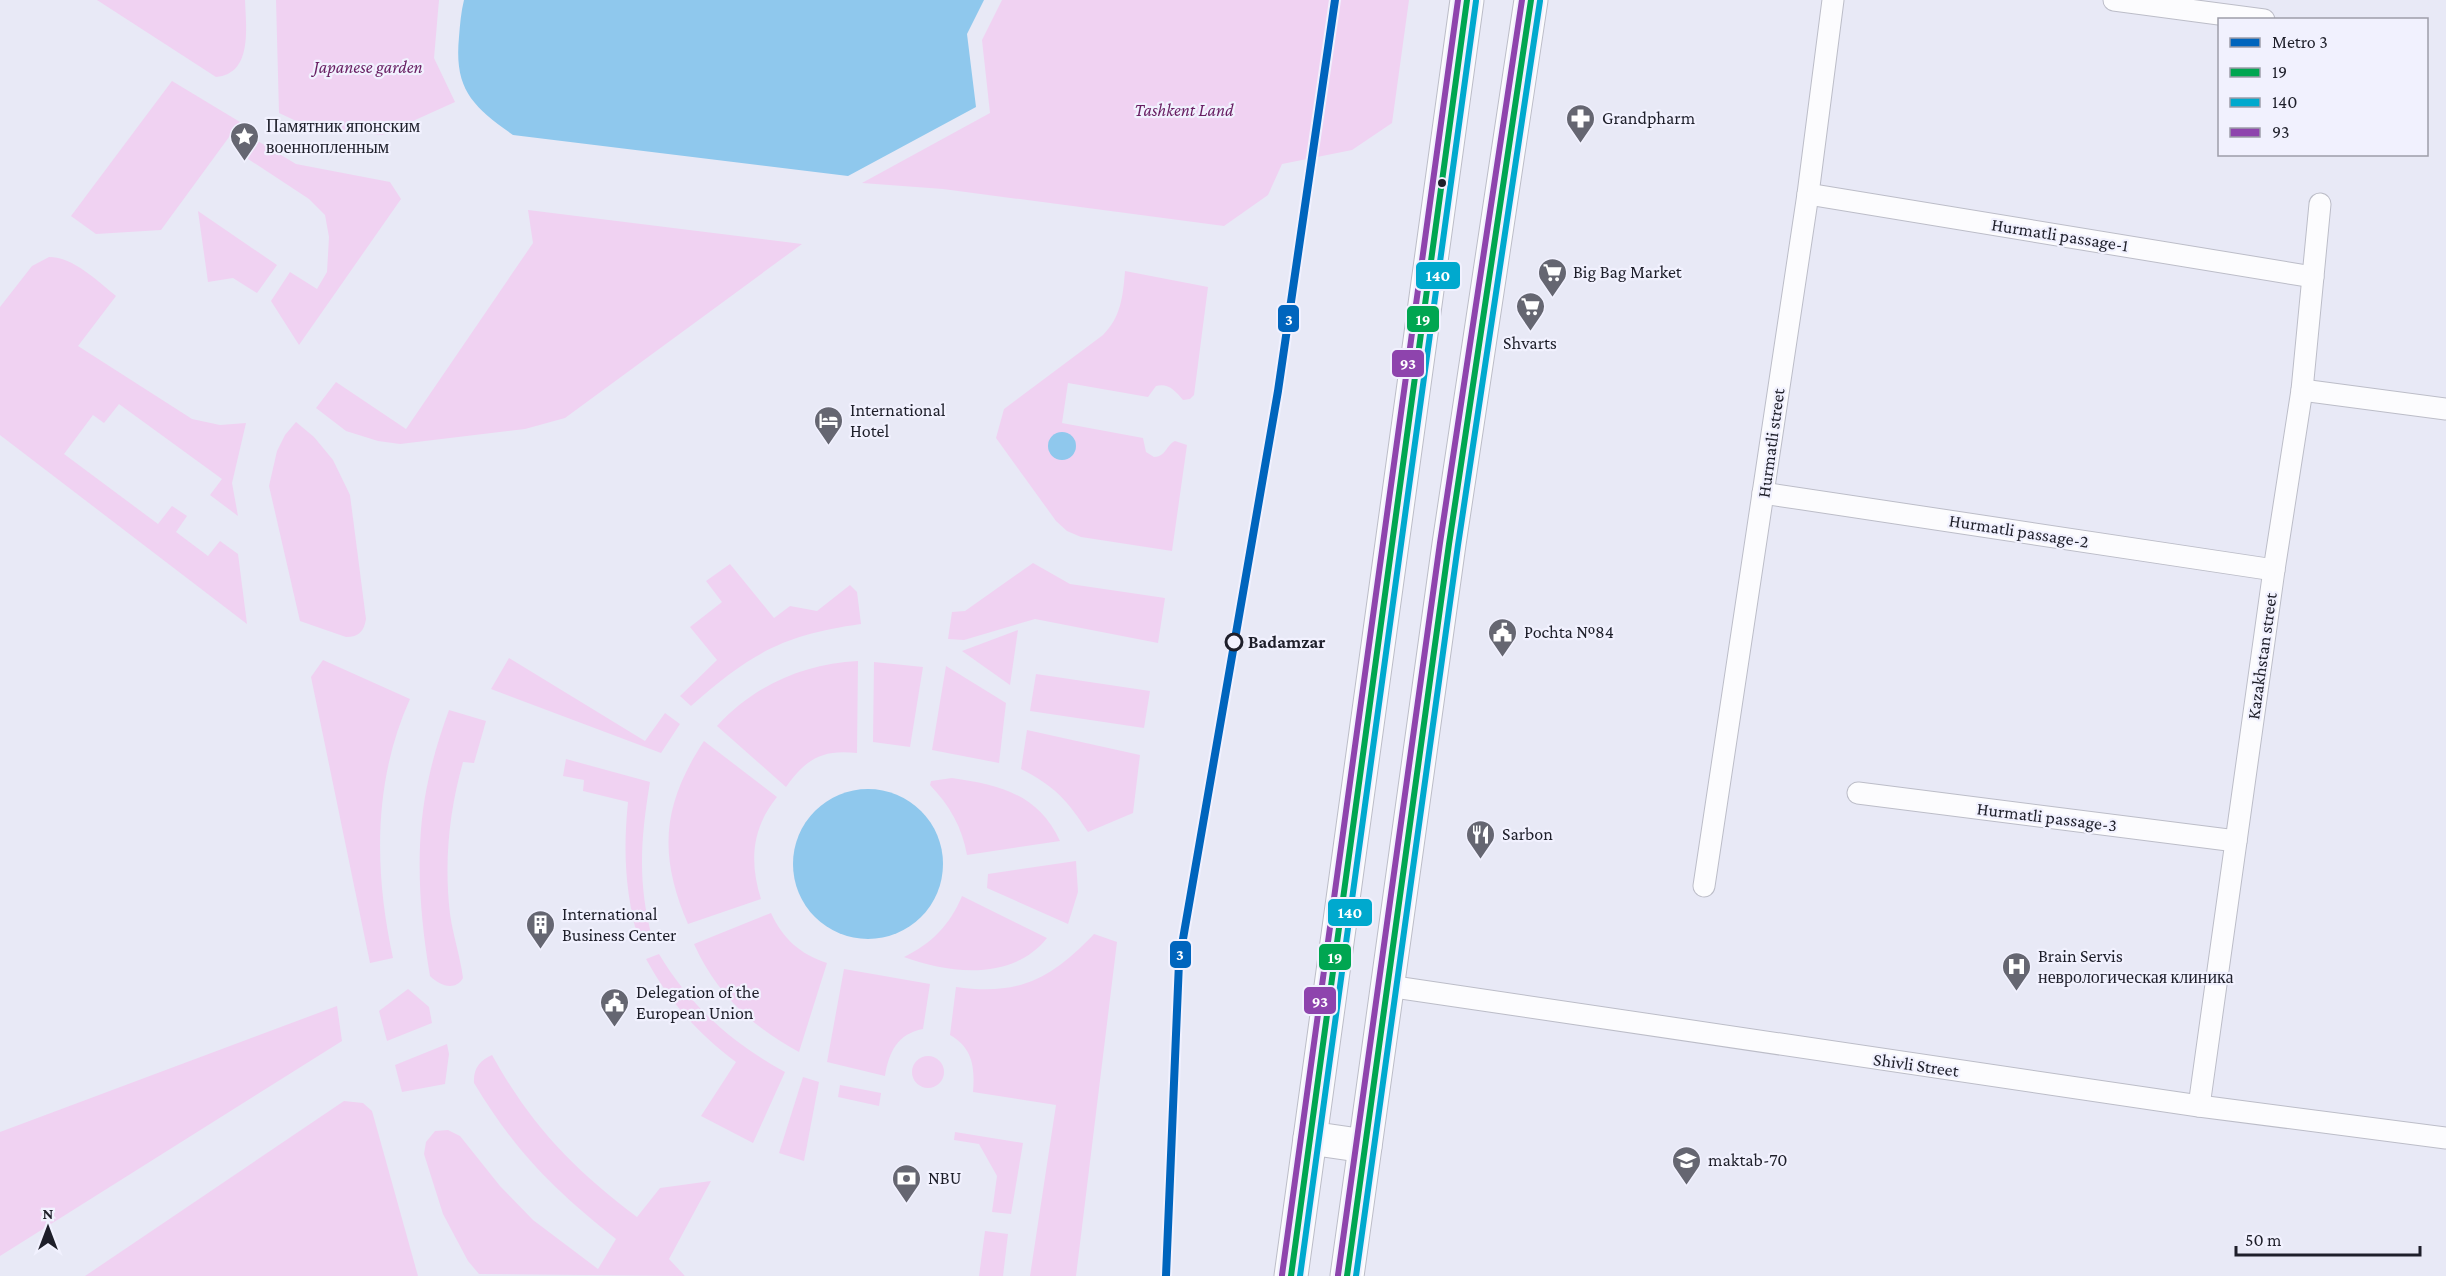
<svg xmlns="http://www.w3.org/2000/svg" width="2446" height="1276" viewBox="0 0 2446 1276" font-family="'Crimson Pro',serif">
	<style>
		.green { fill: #f0d2f2 }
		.water { fill: #8fc8ed }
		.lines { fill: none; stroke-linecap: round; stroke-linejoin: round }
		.street-casing { stroke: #bcbdc8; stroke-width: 23 }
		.primary-casing { stroke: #bcbdc8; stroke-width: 35 }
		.street { stroke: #fcfcfe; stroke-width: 21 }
		.primary { stroke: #fcfcfe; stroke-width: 33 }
		.bus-1-casing { stroke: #f1f1fe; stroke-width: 10 }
		.bus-2-casing { stroke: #f1f1fe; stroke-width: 10 }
		.bus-3-casing { stroke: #f1f1fe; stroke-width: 10 }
		.bus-1 { stroke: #00a651; stroke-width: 6 }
		.bus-2 { stroke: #00a9ce; stroke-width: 6 }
		.bus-3 { stroke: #8e44ad; stroke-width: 6 }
		.metro-1-casing { stroke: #f1f1fe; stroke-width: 12 }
		.metro-1 { stroke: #0065bd; stroke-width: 8 }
		.bus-dot { fill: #1e1f2a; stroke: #f1f1fe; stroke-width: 2 }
		.stop-dot { fill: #f1f1fe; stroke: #1e1f2a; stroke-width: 3 }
		.labels { text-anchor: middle; stroke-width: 4.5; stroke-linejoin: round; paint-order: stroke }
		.park-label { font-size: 18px; font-style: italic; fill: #671d61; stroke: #f1f1fe }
		.poi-label { font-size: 18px; fill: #1e1f2a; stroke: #f1f1fe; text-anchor: start }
		.street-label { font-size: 18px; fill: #1e1f2a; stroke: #f1f1fe }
		.stop-label { font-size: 18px; font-weight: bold; fill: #1e1f2a; stroke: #f1f1fe; text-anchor: start }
		.line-badge { stroke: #f1f1fe; stroke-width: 2 }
		.badge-label { font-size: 16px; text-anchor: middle; font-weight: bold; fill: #fff }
	</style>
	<rect width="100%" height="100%" fill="#e8e9f6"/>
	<!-- green -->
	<g class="green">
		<path d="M97,0H245C246,27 253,74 216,77Z"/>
		<polygon points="276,0 439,0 434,58 455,102 382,135 309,127 279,113"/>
		<polygon points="1002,0 1409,0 1392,123 1352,150 1282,164 1268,195 1224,226 943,189 862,183 990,113 982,40"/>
		<polygon points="172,81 240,122 161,230 96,234 71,216"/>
		<polygon points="246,134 296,164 390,182 401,199 299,345 271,301 290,272 317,289 327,272 329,237 325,215 309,199 236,151"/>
		<polygon points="528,210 802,244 565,418 525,429 400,444 378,441 346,431 316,408 336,382 406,429 533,243"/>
		<polygon points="198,211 277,265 257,293 233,278 208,282"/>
		<path d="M49,257C74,257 97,281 116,296L78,346L192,419L220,425L246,423L232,483L238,516L210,495L222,479L119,404L104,423L93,415L64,454L158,524L172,506L187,516L176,532L208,556L220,541L238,554L247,624L0,435V307L32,266Z"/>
		<path d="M1125,271L1208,287L1194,395L1190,399L1183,400C1175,391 1169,383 1156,386L1148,397L1068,383L1062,423L1143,438L1146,452L1154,457C1166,457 1166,445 1175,441L1187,445L1172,551L1081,537L1067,531L1056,521L996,438L1004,409L1103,335C1121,317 1123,296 1125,271Z"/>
		<path d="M296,422L314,437L333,460L350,495L366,619C364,631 359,637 346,637L300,621L269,486L277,451L285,435Z"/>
		<polygon points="1033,563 1070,584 1165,598 1158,643 1035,619 964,640 948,639 952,612 965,611"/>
		<path d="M730,564L774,618L790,606L817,611L850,585L857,592L861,624C782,635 750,654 691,706L680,696L717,660L690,627L722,602L706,581Z"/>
		<polygon points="1018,630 1010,685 962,651"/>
		<polygon points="509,658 645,741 665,713 680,724 661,753 491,689"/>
		<path d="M323,660L410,699C373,781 374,871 393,958L370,963L311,677Z"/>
		<path d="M858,661L857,753C822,749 806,759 786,787L717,726C755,685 803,664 858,661Z"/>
		<polygon points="874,662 923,667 910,747 873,742"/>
		<polygon points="946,666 1006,703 999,763 932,750"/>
		<polygon points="1036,674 1150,691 1144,728 1030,711"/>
		<path d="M449,710L486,721L474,763L463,762C449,812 444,862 450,914C453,935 460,956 463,978C455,992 439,985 430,976C419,911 414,842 429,777C434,754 441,732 449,710Z"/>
		<path d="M1027,730L1140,755L1133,813L1088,832C1067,800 1056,787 1021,769Z"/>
		<path d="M704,741L777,797C752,828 749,861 761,899L688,924C658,854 662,805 704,741Z"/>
		<path d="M566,759L650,782C641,837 637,881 652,937L639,942C625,893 623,852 628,802L583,791L584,780L563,776Z"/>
		<path d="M952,778C1000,785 1038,794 1060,841L967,855C962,827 950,806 930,785L931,781Z"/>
		<polygon points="1076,861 1078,892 1068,924 987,888 988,874"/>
		<path d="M962,896L1047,938C1013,981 950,974 904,957C931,944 950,925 962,896Z"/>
		<path d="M771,913C783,939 800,954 827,963L799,1052C752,1027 716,993 694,944Z"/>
		<path d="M1094,934L1117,942L1076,1276H1030L1056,1105L973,1092C975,1068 973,1048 950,1035L956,987C1019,996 1051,979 1094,934Z"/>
		<path d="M659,954C690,1006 732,1043 785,1072L753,1143L701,1116L736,1062C698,1034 669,1001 646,959Z"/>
		<path d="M844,969L930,984L923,1029C897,1034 889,1052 885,1076L827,1062Z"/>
		<polygon points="408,989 429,1007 432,1023 387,1041 379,1011"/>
		<polygon points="337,1006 342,1041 0,1256 0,1132"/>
		<polygon points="447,1044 449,1054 445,1084 402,1092 395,1065"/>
		<path d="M492,1055C531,1125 573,1169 637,1217L660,1188L711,1181L669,1259L685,1276L479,1274L468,1261L443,1214L424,1154L426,1142L435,1131L448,1130L460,1136L500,1186L533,1220L598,1269L616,1239C553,1189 515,1151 474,1083C473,1069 480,1060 492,1055Z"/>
		<circle cx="928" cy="1072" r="16"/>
		<polygon points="803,1077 819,1082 804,1161 779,1153"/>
		<polygon points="840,1085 881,1093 879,1106 838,1097"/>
		<polygon points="344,1101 363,1103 372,1111 418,1276 85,1276"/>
		<polygon points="955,1132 1023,1143 1011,1214 992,1212 997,1176 979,1144 954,1140"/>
		<polygon points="985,1231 1008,1234 1003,1276 979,1276"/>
	</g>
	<!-- water -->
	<g class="water">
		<path d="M464,0H984L967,34L976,107L848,176L513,135C472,106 454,89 459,37C460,24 461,12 464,0Z"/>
		<circle cx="1062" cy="446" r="14"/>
		<circle cx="868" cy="864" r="75"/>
	</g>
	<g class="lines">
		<defs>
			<g id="street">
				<polyline points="2114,0 2264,20"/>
				<polyline points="1808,194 2313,277"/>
				<polyline points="2302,390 2446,409"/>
				<polyline points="1763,493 2274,570"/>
				<polyline points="1858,793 2236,841"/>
				<polyline points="1704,886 1808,194 1833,0"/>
				<polyline points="1388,986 2199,1106 2446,1138"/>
				<polyline points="2199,1106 2274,570 2302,390 2320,204"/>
			</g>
			<g id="primary">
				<polyline points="1310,1138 1365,1146"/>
				<polyline points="1291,1276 1467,0"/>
				<polyline points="1347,1276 1449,544 1531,0"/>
			</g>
		</defs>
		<!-- street casing -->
		<use href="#street" class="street-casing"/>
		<!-- primary casing -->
		<use href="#primary" class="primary-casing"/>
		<!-- street -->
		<use href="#street" class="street"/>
		<!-- primary -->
		<use href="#primary" class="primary"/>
		<defs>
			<g id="bus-1">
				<polyline points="1291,1276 1467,0"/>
				<polyline points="1347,1276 1449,544 1531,0"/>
			</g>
			<g id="bus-2">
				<polyline points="1300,1276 1476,1"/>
				<polyline points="1356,1276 1458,545 1540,1"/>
			</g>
			<g id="bus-3">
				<polyline points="1282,1275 1458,0"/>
				<polyline points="1338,1275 1440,543 1522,0"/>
			</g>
		</defs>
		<!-- bus-1 casing -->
		<use href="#bus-1" class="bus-1-casing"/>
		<!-- bus-2 casing -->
		<use href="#bus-2" class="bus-2-casing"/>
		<!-- bus-3 casing -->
		<use href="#bus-3" class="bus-3-casing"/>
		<!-- bus-1 -->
		<use href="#bus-1" class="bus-1"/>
		<!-- bus-2 -->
		<use href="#bus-2" class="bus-2"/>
		<!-- bus-3 -->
		<use href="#bus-3" class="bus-3"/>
		<defs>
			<polyline id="metro-1" points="1166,1276 1179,962 1278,391 1335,0"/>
		</defs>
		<!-- metro-1 casing -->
		<use href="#metro-1" class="metro-1-casing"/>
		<!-- metro-1 -->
		<use href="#metro-1" class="metro-1"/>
	</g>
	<!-- icons -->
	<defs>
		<symbol id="pharmacy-pin" viewBox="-11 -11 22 30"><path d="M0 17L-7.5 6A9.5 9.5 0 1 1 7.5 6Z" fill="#656671" stroke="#f1f1fe"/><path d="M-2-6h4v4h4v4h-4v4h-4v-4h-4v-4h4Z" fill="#fff"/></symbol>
		<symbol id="sight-pin" viewBox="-11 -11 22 30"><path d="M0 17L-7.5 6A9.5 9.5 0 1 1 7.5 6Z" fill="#656671" stroke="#f1f1fe"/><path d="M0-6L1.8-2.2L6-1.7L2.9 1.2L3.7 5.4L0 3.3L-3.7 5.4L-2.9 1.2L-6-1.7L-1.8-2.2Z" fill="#fff"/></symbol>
		<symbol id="supermarket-pin" viewBox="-11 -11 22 30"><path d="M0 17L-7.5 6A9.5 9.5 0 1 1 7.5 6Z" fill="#656671" stroke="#f1f1fe"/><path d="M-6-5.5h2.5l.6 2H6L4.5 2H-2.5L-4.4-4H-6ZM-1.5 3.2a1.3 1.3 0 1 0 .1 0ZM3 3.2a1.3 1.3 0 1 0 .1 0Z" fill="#fff"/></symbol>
		<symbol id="hotel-pin" viewBox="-11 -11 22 30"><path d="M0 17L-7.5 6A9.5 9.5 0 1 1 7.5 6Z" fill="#656671" stroke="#f1f1fe"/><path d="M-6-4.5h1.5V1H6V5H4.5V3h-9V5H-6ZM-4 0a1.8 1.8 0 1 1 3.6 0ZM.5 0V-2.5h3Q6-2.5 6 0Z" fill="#fff"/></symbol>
		<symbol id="civic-pin" viewBox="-11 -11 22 30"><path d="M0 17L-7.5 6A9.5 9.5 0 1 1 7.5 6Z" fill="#656671" stroke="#f1f1fe"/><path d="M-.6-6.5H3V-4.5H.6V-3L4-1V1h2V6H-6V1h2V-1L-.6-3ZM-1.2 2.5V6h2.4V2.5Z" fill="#fff"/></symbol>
		<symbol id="restaurant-pin" viewBox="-11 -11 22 30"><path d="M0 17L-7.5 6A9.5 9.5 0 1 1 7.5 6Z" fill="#656671" stroke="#f1f1fe"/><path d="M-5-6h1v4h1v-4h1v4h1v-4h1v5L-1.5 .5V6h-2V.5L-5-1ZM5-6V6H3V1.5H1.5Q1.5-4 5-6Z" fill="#fff"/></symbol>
		<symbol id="building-pin" viewBox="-11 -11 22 30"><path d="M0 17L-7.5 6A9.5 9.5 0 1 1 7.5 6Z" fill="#656671" stroke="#f1f1fe"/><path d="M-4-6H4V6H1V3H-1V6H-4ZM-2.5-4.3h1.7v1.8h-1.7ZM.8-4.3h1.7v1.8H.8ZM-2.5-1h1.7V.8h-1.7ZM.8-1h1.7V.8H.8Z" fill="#fff"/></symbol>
		<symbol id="hospital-pin" viewBox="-11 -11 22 30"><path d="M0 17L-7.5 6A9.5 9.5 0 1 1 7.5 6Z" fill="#656671" stroke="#f1f1fe"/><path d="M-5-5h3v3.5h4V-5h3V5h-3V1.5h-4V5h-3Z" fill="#fff"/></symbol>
		<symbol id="school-pin" viewBox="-11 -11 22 30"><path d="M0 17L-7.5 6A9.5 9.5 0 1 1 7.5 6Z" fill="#656671" stroke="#f1f1fe"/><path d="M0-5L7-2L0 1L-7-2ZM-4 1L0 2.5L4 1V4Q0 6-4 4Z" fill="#fff"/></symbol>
		<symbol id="bank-pin" viewBox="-11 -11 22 30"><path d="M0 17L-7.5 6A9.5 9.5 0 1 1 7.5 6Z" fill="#656671" stroke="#f1f1fe"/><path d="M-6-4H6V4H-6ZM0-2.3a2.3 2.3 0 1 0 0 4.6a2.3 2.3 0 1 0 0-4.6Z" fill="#fff"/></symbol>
	</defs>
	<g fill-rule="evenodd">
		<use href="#pharmacy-pin" x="1564" y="102" width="33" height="45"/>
		<use href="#sight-pin" x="228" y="120" width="33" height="45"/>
		<use href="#supermarket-pin" x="1536" y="256" width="33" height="45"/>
		<use href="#supermarket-pin" x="1514" y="290" width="33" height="45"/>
		<use href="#hotel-pin" x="812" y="404" width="33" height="45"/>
		<use href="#civic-pin" x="1486" y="616" width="33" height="45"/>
		<use href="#restaurant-pin" x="1464" y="818" width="33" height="45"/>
		<use href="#building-pin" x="524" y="908" width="33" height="45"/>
		<use href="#hospital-pin" x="2000" y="950" width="33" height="45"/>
		<use href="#civic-pin" x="598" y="986" width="33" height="45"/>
		<use href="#school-pin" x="1670" y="1144" width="33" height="45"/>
		<use href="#bank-pin" x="890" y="1162" width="33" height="45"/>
	</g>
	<!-- markers -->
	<circle class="bus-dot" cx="1442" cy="183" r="5"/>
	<circle class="stop-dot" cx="1234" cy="642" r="8"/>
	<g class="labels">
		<!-- park labels -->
		<g class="park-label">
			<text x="368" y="73">Japanese garden</text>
			<text x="1184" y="116">Tashkent Land</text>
		</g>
		<!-- poi labels -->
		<g class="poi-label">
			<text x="1602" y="124">Grandpharm</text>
			<text x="266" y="132">Памятник японским<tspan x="266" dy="21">военнопленным</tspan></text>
			<text x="1573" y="278">Big Bag Market</text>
			<text x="1530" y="349" text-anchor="middle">Shvarts</text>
			<text x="850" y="416">International<tspan x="850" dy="21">Hotel</tspan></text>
			<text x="1524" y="638">Pochta №84</text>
			<text x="1502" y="840">Sarbon</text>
			<text x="562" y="920">International<tspan x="562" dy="21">Business Center</tspan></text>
			<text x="2038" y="962">Brain Servis<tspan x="2038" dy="21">неврологическая клиника</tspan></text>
			<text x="636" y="998">Delegation of the<tspan x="636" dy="21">European Union</tspan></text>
			<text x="1708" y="1166">maktab-70</text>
			<text x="928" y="1184">NBU</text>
		</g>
		<!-- street labels -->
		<g class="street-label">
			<text transform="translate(2060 235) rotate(9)" y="6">Hurmatli passage-1</text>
			<text transform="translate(1771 443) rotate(-82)" y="6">Hurmatli street</text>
			<text transform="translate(2019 531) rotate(9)" y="6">Hurmatli passage-2</text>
			<text transform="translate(2262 656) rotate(-82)" y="6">Kazakhstan street</text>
			<text transform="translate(2047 817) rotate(7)" y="6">Hurmatli passage-3</text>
			<text transform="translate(1916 1065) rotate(8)" y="6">Shivli Street</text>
		</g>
		<!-- stop labels -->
		<g class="stop-label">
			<text x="1248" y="648">Badamzar</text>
		</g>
	</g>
	<g class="line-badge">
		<rect x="1415" y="261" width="46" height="29" rx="6" fill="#00a9ce"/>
		<rect x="1277" y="304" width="23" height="29" rx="6" fill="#0065bd"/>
		<rect x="1406" y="305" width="34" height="28" rx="6" fill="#00a651"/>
		<rect x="1391" y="349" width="34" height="29" rx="6" fill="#8e44ad"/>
		<rect x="1327" y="898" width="46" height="29" rx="6" fill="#00a9ce"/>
		<rect x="1169" y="940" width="23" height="29" rx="6" fill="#0065bd"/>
		<rect x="1318" y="943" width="34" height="28" rx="6" fill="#00a651"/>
		<rect x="1303" y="986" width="34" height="29" rx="6" fill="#8e44ad"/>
	</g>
	<g class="badge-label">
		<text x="1438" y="281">140</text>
		<text x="1289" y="325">3</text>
		<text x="1423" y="325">19</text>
		<text x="1408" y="369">93</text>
		<text x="1350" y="918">140</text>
		<text x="1180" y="960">3</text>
		<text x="1335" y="963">19</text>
		<text x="1320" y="1007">93</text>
	</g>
	<!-- legend -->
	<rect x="2218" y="18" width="210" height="138" fill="#f1f1fe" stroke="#9d9da9" stroke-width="1.5"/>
	<rect x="2230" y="38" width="30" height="9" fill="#0065bd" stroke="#9d9da9" stroke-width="1.5"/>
	<text x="2272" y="48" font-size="18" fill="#1e1f2a">Metro 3</text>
	<rect x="2230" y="68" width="30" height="9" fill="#00a651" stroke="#9d9da9" stroke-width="1.5"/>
	<text x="2272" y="78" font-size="18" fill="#1e1f2a">19</text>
	<rect x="2230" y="98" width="30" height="9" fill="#00a9ce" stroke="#9d9da9" stroke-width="1.5"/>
	<text x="2272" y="108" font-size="18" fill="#1e1f2a">140</text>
	<rect x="2230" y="128" width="30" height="9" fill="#8e44ad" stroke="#9d9da9" stroke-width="1.5"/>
	<text x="2272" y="138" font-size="18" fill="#1e1f2a">93</text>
	<!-- north arrow -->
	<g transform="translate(48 1228)" stroke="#f1f1fe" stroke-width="4.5" paint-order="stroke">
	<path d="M0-4.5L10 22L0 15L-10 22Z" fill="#1e1f2a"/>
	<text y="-9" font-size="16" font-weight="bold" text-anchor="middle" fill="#1e1f2a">N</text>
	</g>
	<!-- scale -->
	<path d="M2236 1246v9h184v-9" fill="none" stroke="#1e1f2a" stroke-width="3"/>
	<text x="2245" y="1246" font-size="18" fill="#1e1f2a" stroke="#f1f1fe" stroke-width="4.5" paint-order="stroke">50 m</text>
</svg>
